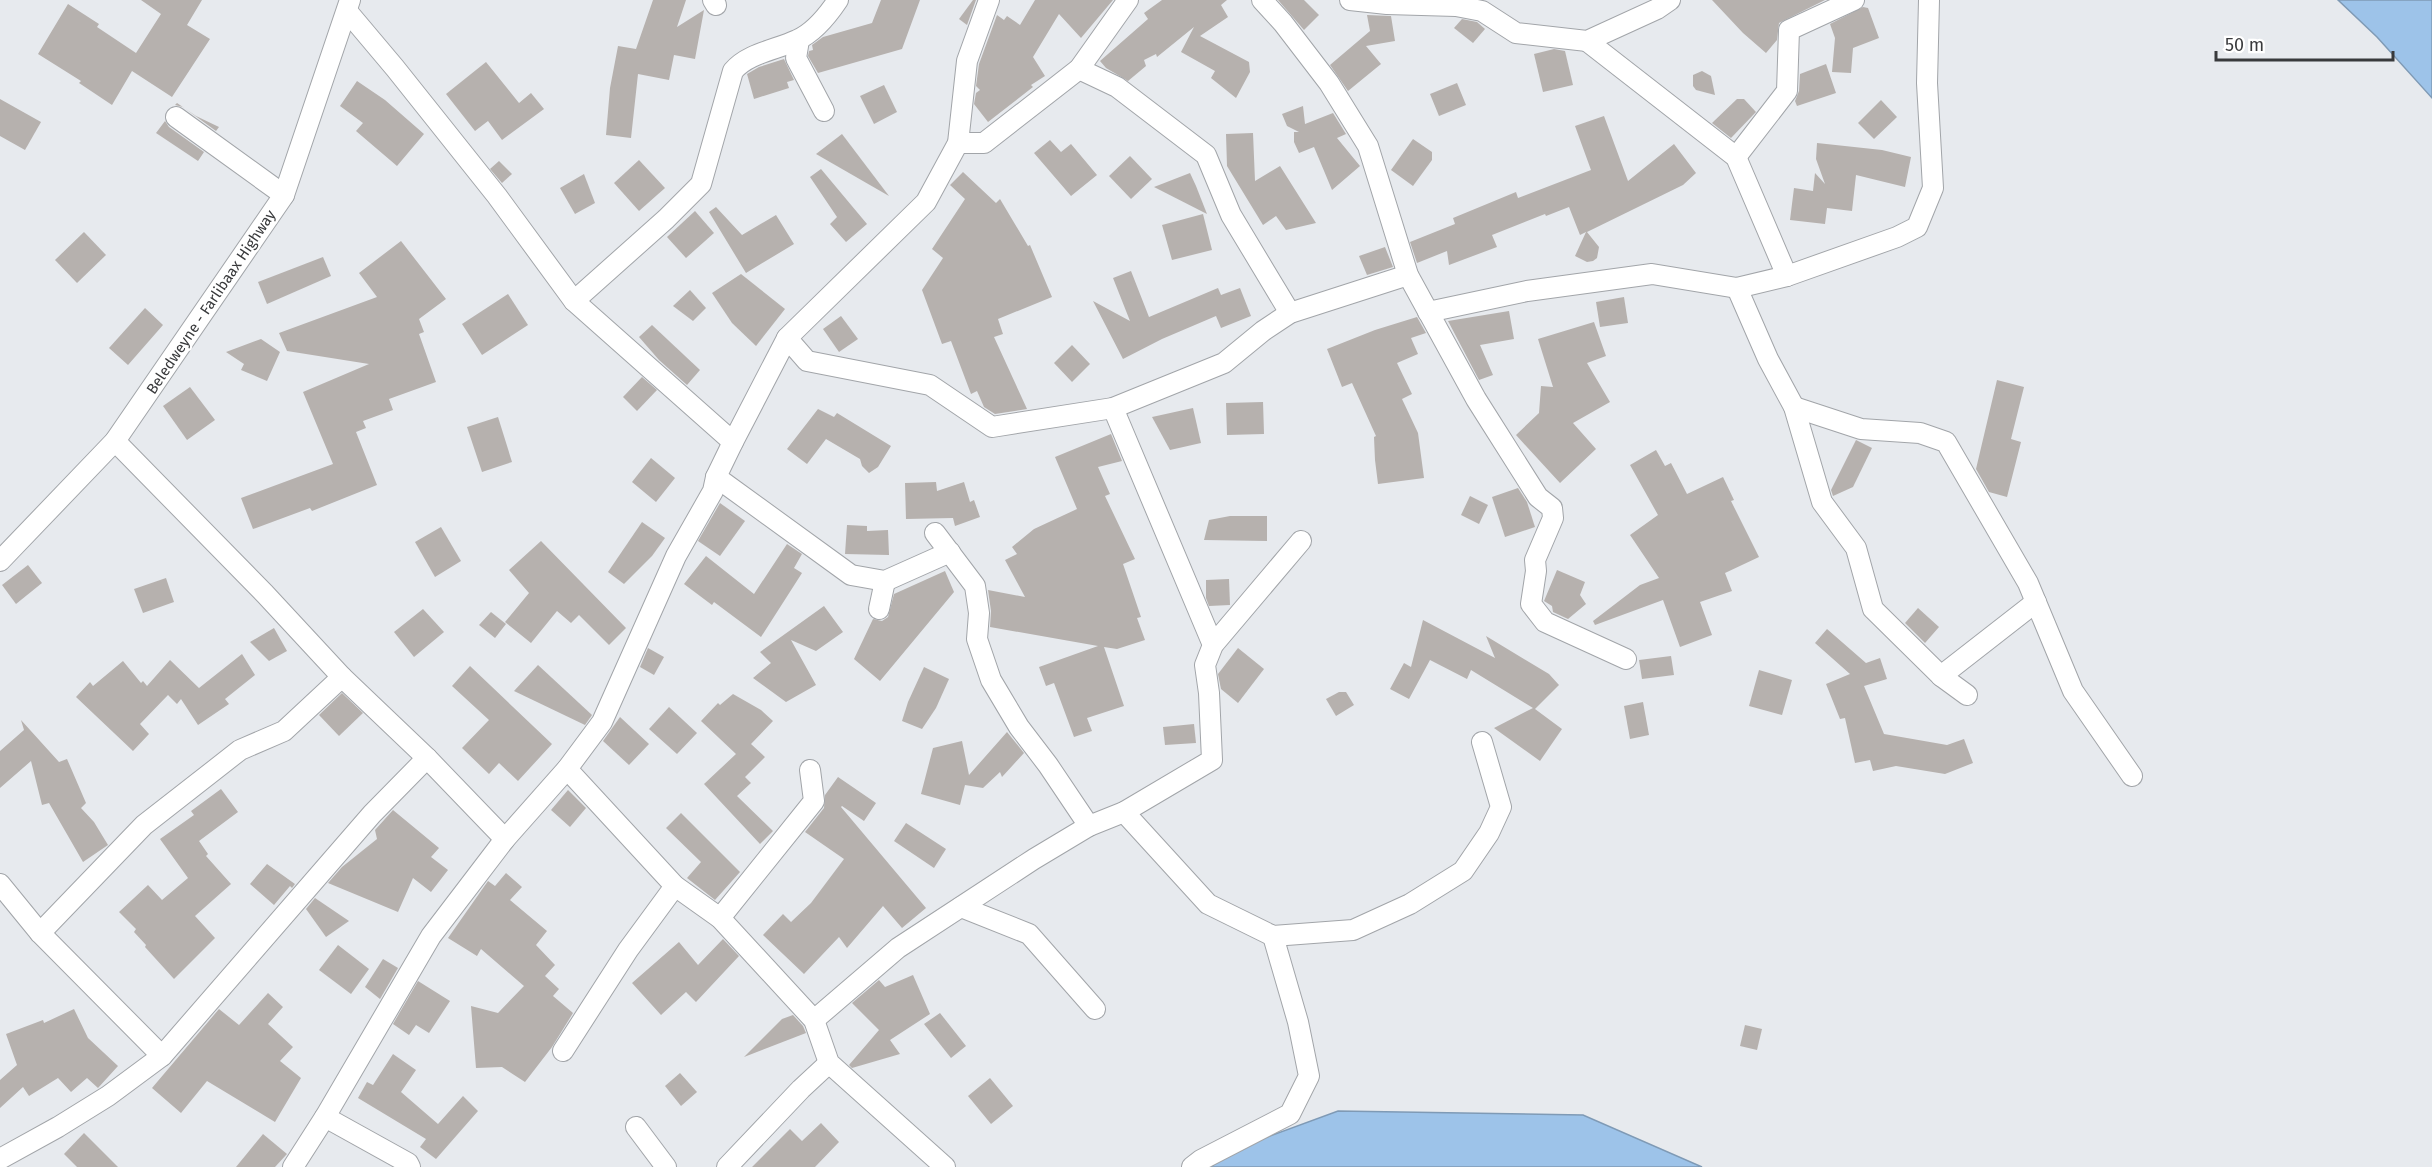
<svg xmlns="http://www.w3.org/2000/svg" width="2432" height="1167" viewBox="0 0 2432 1167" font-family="'Fira Sans',sans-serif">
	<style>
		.water { fill: #9dc3e9; stroke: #7f9ab5; stroke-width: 1.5 }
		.building { fill: #b6b1ae }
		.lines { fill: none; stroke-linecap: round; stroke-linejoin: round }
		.street-casing { stroke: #a2a5a9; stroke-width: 22 }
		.street { stroke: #fff; stroke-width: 20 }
		.labels { text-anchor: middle; stroke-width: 4.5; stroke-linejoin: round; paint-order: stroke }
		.street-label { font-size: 15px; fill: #393a3c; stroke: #fff }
	</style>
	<rect width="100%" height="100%" fill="#e7eaee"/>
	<!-- water -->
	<g class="water">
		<polygon points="2338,0 2432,0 2432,98 2377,37"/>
		<polygon points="1338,1111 1583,1115 1702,1167 1210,1167 1240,1147"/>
	</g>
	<!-- building -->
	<g class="building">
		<polygon points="141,0 202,0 187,25 210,39 172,97 132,71 112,105 79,83 81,81 38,54 68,4 99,24 97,27 136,53 161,14"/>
		<polygon points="653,0 686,0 677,27 704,10 695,59 674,55 669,80 638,74 631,138 606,135 610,88 618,46 636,49"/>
		<polygon points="881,0 920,0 902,49 818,73 808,56 809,51 813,50 812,45 823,37 872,23"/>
		<polygon points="973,0 976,0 967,25 959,19"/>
		<polygon points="1035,0 1113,0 1081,38 1059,14 1033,57 1045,76 1031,85 1033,87 988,122 974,104 976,93 980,90 976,86 979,64 997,15 1004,20 1007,16 1020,25"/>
		<polygon points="1162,0 1227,0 1221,5 1228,17 1200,36 1249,62 1250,72 1236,98 1211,78 1215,71 1181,52 1194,27 1157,57 1156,54 1144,60 1146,66 1128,81 1106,68 1100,61 1148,19 1144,13"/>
		<polygon points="1278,0 1304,0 1319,15 1304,30"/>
		<polygon points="1712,0 1825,0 1779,23 1777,40 1766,53 1743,33"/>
		<polygon points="1863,7 1868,8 1879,38 1853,48 1851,73 1832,72 1835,38 1830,24"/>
		<polygon points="1367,15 1391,16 1395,41 1366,46 1381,64 1348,91 1330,65 1370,31"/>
		<polygon points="1462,19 1477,22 1485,29 1473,43 1454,28"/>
		<polygon points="1554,49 1565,51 1573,85 1543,92 1534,54"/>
		<polygon points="784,59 794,80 787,82 789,88 754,99 747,74 759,67"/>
		<polygon points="486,62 519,103 531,93 544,109 502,140 488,121 475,131 446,94"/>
		<polygon points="1826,64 1836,93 1797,106 1795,101 1799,91 1800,74"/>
		<polygon points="1702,71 1711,76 1715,95 1696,90 1693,86 1693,75"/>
		<polygon points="357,81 385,100 424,134 397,166 356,131 363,123 340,106"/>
		<polygon points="1457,83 1466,105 1439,116 1430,94"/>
		<polygon points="884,85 897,112 874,124 860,96"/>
		<polygon points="0,99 41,122 25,150 0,136"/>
		<polygon points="1737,99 1744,99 1756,112 1731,138 1712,123"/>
		<polygon points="1881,100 1897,117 1874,139 1858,123"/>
		<polygon points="177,103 196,116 219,127 216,131 183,107 175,105"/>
		<polygon points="1303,106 1305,124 1333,113 1346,134 1337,138 1360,166 1332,190 1314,147 1299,153 1294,142 1294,132 1299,132 1287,126 1282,114"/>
		<polygon points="1604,116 1628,181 1674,144 1696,173 1683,185 1587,232 1599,247 1597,258 1593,261 1587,262 1575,256 1586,232 1580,235 1569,207 1546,216 1545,214 1492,235 1497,247 1449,265 1447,251 1417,263 1410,242 1455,224 1453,218 1516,192 1518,198 1591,170 1575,126"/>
		<polygon points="165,121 169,127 204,152 198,161 156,133"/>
		<polygon points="1253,133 1255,181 1280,166 1316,223 1286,230 1276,216 1263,225 1227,166 1226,134"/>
		<polygon points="842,134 889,196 816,154"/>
		<polygon points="1413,139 1432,152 1432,160 1413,186 1391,170"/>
		<polygon points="1050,140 1061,152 1071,144 1097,175 1071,196 1034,153"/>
		<polygon points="1817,143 1882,150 1911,157 1905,187 1856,175 1852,211 1827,208 1825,224 1790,220 1794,188 1813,191 1815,173 1825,184 1816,159"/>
		<polygon points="1130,156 1152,179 1131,199 1109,176"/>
		<polygon points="639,160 665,188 639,211 614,183"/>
		<polygon points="499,161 512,174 502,183 490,169"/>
		<polygon points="821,169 867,224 846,242 830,224 837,217 810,177"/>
		<polygon points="963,172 996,203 1000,199 1028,246 1030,245 1052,297 998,319 1003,334 994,337 1027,409 995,414 984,407 977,391 971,394 951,341 942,344 922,290 943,258 932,249 965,199 950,185"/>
		<polygon points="1190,173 1196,186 1207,214 1154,187"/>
		<polygon points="584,174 595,203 575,214 560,188"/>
		<polygon points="716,207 742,235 776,215 794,244 746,273 709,212"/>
		<polygon points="695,211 714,233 686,258 667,237"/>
		<polygon points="1203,214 1212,250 1172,260 1162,225"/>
		<polygon points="84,232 106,255 77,283 55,260"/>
		<polygon points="401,241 446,299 419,319 424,332 419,334 436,382 389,399 393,410 363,421 366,428 356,432 377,485 312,511 310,508 253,529 241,498 333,464 303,392 369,364 287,351 279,333 377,297 359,273"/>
		<polygon points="1385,247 1393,267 1367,275 1359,256"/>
		<polygon points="323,257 331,276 267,304 258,282"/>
		<polygon points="1131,271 1149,317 1218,288 1221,295 1240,288 1251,316 1221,328 1216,316 1162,339 1123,359 1093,301 1130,321 1113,278"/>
		<polygon points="741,274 785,309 756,346 732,323 712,293"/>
		<polygon points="690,290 706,308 693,321 673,306"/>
		<polygon points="508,294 528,325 482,355 462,324"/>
		<polygon points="1624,297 1628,323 1600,327 1596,302"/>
		<polygon points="145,308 163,325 128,365 109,348"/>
		<polygon points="1509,311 1514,339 1480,345 1493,375 1479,380 1448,321"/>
		<polygon points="841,316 858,339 839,352 823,329"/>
		<polygon points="1417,317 1426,333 1411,338 1418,354 1397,363 1412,394 1402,399 1418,433 1424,478 1378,484 1375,460 1374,437 1376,436 1352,383 1342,387 1327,349 1375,330"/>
		<polygon points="1594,322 1606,356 1587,363 1610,402 1573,423 1596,449 1560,483 1516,435 1539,413 1541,386 1553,387 1538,339"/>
		<polygon points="652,325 700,370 687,385 659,360 639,337"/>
		<polygon points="261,339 280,352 267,381 241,370 244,364 226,352"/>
		<polygon points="1072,345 1090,364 1072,382 1054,363"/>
		<polygon points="642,377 657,390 637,411 623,397"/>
		<polygon points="1997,380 2024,387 2011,439 2021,442 2007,497 1989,492 1976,469"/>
		<polygon points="190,387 215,420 187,440 163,406"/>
		<polygon points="1263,402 1264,434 1227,435 1226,403"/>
		<polygon points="1193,408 1201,443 1170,450 1152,417"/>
		<polygon points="818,409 834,417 837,413 891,446 878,467 869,473 862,466 860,459 826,439 807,464 787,449"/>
		<polygon points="498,417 512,462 482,472 467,427"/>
		<polygon points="1111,434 1122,461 1098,467 1110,494 1105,496 1135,559 1123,564 1141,617 1137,618 1145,640 1117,649 1104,647 1124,706 1087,718 1092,731 1074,737 1054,683 1046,686 1039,667 1098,646 990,627 991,611 988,590 1025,597 1005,560 1017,554 1012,547 1034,529 1077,509 1055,457"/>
		<polygon points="1856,440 1872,448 1853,487 1833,496 1831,490"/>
		<polygon points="1656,450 1665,466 1671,463 1687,494 1723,477 1734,500 1731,501 1759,557 1725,573 1732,591 1700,602 1712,635 1680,647 1663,600 1595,625 1593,621 1640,585 1659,578 1630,535 1658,515 1630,465"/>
		<polygon points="651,458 675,478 656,502 632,482"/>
		<polygon points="936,482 937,491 964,482 970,502 974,500 980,517 955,526 953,518 906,519 905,483"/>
		<polygon points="1518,488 1527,502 1535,527 1505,537 1492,497"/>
		<polygon points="1470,496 1488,505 1479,524 1461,515"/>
		<polygon points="720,503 745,521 720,556 698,541"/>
		<polygon points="1230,516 1267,516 1267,541 1204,540 1209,520"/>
		<polygon points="642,522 665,538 652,556 624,584 608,572"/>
		<polygon points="847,525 867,526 867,531 888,530 889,555 845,554"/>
		<polygon points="441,527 461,561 435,577 415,542"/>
		<polygon points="541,541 626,628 609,645 579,615 571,623 557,611 531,643 505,622 529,593 509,570"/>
		<polygon points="787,544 802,554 794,568 802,573 761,637 714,602 712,605 684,584 706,556 754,594"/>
		<polygon points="28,565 42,583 16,604 2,585"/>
		<polygon points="1557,570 1585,582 1580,595 1586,604 1568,619 1553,612 1552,606 1544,601"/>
		<polygon points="945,571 954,592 880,681 854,659 873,619 882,621 888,617 894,594"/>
		<polygon points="166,578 174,602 143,613 134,589"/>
		<polygon points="1229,579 1230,605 1209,606 1206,598 1206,580"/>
		<polygon points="824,606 843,632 816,651 791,640 816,685 786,702 753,678 771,663 760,652"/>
		<polygon points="1918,608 1939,627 1925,643 1905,623"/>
		<polygon points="423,609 444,632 414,657 394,632"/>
		<polygon points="491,612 506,624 495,638 479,625"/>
		<polygon points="1423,620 1495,658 1486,636 1549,674 1559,685 1535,709 1562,729 1540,761 1494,728 1533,708 1471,670 1467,679 1430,660 1409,699 1390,689 1404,663 1411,667"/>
		<polygon points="274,628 287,651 269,661 250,642"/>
		<polygon points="1827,629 1866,663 1880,658 1887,679 1864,686 1884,734 1947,745 1964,739 1973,763 1945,774 1896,766 1873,771 1870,760 1855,763 1845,718 1840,719 1826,684 1850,674 1815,643"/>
		<polygon points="648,648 664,657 654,675 640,667"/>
		<polygon points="1238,648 1264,669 1238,703 1221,689 1218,674"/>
		<polygon points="242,654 255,675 225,699 229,704 198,725 181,699 177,704 168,695 140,724 149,734 133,751 76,697 90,682 93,686 123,661 141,683 143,681 147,686 170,660 199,688"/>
		<polygon points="1671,656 1674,675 1642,679 1639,660"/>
		<polygon points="538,665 592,715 585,725 514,691"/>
		<polygon points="470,666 552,744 518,781 499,763 489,774 462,748 489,720 452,686"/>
		<polygon points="924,667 949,679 936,708 922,729 902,721 908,702"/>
		<polygon points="1759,670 1792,680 1782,715 1749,706"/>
		<polygon points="1339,692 1346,692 1354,705 1336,716 1326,699"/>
		<polygon points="342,693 363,713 339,736 319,715"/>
		<polygon points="733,694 761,710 773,721 751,744 765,757 745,777 751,783 737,796 773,831 760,844 704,784 736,754 701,721 718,703 720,705"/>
		<polygon points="1643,702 1649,735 1630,739 1624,706"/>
		<polygon points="669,707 697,733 677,754 649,729"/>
		<polygon points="620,717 649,744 629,765 603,741"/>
		<polygon points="21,720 59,762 67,759 86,803 81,808 94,822 108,845 83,862 49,803 42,805 31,761 0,788 0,751 24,730"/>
		<polygon points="1194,724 1196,743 1165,745 1163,727"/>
		<polygon points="1007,732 1024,753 1002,777 1000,772 983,788 965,785 960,805 921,794 933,748 962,741 969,775"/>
		<polygon points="838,777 876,803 864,821 842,806 841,807 926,908 902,928 883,906 847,948 839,937 804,974 763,935 783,914 791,922 811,903 844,859 805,832 824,808 825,795"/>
		<polygon points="221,789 238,812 199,841 208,854 206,856 231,884 195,916 215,938 174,979 145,947 146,945 134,932 136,929 119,912 148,885 162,900 188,878 160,839 194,815 191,811"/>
		<polygon points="568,790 586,808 570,827 551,810"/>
		<polygon points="393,810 439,848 431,857 448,870 431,892 413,878 398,912 328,883 342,867 377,839 375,830"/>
		<polygon points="681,813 740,872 715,900 687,878 701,862 666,828"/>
		<polygon points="906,823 946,849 934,868 894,841"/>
		<polygon points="267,864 295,884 292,888 290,886 274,905 250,884"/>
		<polygon points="506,873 522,887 510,900 547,931 536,945 555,965 545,976 559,989 553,996 573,1013 552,1047 525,1082 502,1067 476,1068 471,1006 498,1013 524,986 481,949 477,956 448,938 488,881 495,886"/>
		<polygon points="315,898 349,921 326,937 306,909"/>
		<polygon points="723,939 739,956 696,1002 686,992 661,1015 632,983 679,942 698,965"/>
		<polygon points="338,945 369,969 351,994 319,970"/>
		<polygon points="383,959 398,968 380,999 365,987"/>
		<polygon points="913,975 930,1014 890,1040 900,1054 852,1068 849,1065 879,1030 852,1003 879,980 885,987"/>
		<polygon points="418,981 450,1001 429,1033 416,1025 409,1035 393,1024"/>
		<polygon points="268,993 283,1007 268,1024 293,1047 280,1061 301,1078 275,1122 207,1081 181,1113 152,1088 219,1009 239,1025"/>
		<polygon points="74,1009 88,1038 118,1066 98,1088 87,1078 71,1092 58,1078 29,1096 23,1087 0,1108 0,1080 17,1065 6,1034 43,1020 44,1023"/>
		<polygon points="940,1013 966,1046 951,1058 924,1024"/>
		<polygon points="793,1015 803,1026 806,1033 744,1057 782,1019"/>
		<polygon points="1745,1025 1762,1029 1757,1050 1740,1046"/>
		<polygon points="393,1054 416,1070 401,1092 438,1124 463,1096 478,1111 436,1159 420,1147 426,1139 358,1098 367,1082 373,1085"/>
		<polygon points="680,1073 697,1092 681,1106 665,1086"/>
		<polygon points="990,1078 1013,1106 991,1124 968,1096"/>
		<polygon points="821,1123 839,1142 815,1167 752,1167 790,1129 802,1141"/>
		<polygon points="84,1133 118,1167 77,1167 64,1154"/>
		<polygon points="263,1134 287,1154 275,1167 236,1167"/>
	</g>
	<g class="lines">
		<defs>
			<g id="street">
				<polyline points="713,0 716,5"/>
				<polyline points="1262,0 1283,23 1329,83 1368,146 1408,275 1476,399 1538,497 1552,508 1553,518 1535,560 1536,571 1531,604 1545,622 1626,659"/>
				<polyline points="1350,0 1387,4 1456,6 1482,11 1516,33 1587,41 1657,9 1670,0"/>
				<polyline points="347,11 395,68 497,196 574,301 733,442"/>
				<polyline points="799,40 796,58 824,111"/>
				<polyline points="1587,41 1736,157 1787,276"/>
				<polyline points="1079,69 1117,87 1206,155 1231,215 1290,313"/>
				<polyline points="176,117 284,195"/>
				<polyline points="958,143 984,143 1079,69 1128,0"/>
				<polyline points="1736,157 1787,91 1789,30 1854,0"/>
				<polyline points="1737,288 1768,359 1794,407 1822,502 1856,548 1873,609 1941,676 1967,695"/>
				<path d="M574,301L666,219L701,184L733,71C748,53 776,50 797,40C813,33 828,15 838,0"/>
				<polyline points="1428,312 1527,291 1652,274 1737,288 1787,276 1897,237 1917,227 1933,188 1927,83 1929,0"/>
				<polyline points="787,338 807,361 930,385 992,427 1113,408 1224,363 1263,331 1290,313 1408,275"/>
				<polyline points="1794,407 1861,429 1920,433 1946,442 2028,583 2073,691 2132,776"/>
				<polyline points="1113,408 1213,645"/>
				<polyline points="115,441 265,594 342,677 427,758 505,839"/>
				<polyline points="716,477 851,575 885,581 950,552"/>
				<polyline points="935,533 975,586 979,613 977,639 991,680 1019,727 1048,765 1089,826"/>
				<polyline points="0,561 115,441 284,195 350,0"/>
				<polyline points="879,609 885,581"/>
				<polyline points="1941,676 2036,602"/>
				<polyline points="567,769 675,886 720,918 814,1020 829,1063 945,1167"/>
				<polyline points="1124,812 1208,904 1273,936 1353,930 1410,904 1463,871 1489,833 1501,807 1482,742"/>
				<polyline points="0,884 40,933 162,1056"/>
				<polyline points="961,907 1029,934 1095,1009"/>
				<polyline points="720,918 814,801 810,770"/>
				<polyline points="40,933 144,825 240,750 284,731 342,677"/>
				<polyline points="814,1020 898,948 1034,859 1089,826 1124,812 1212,760 1209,693 1205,665 1213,645 1301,541"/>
				<polyline points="563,1051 628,950 675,886"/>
				<polyline points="325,1117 408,1163 410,1167"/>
				<polyline points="636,1127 666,1167"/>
				<polyline points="0,1159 58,1127 108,1096 162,1056 372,814 427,758"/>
				<polyline points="293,1167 325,1117 431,936 505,839 567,769 602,722 676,556 713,491 716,477 733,442 787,338 926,202 958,143 967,61 989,0"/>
				<polyline points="727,1167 801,1089 829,1063"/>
				<polyline points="1192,1167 1201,1160 1290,1114 1309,1076 1298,1022 1273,936"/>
			</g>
		</defs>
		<!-- street casing -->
		<use href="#street" class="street-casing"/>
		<!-- street -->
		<use href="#street" class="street"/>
	</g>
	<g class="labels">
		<!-- street labels -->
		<g class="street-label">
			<text transform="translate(211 302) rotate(-56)" y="5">Beledweyne - Farlibaax Highway</text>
		</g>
	</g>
	<!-- scale -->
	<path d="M2216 51v9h177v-9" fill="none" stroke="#393a3c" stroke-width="3"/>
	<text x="2225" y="51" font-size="18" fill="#393a3c" stroke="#ffffff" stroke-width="4.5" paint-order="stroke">50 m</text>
</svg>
